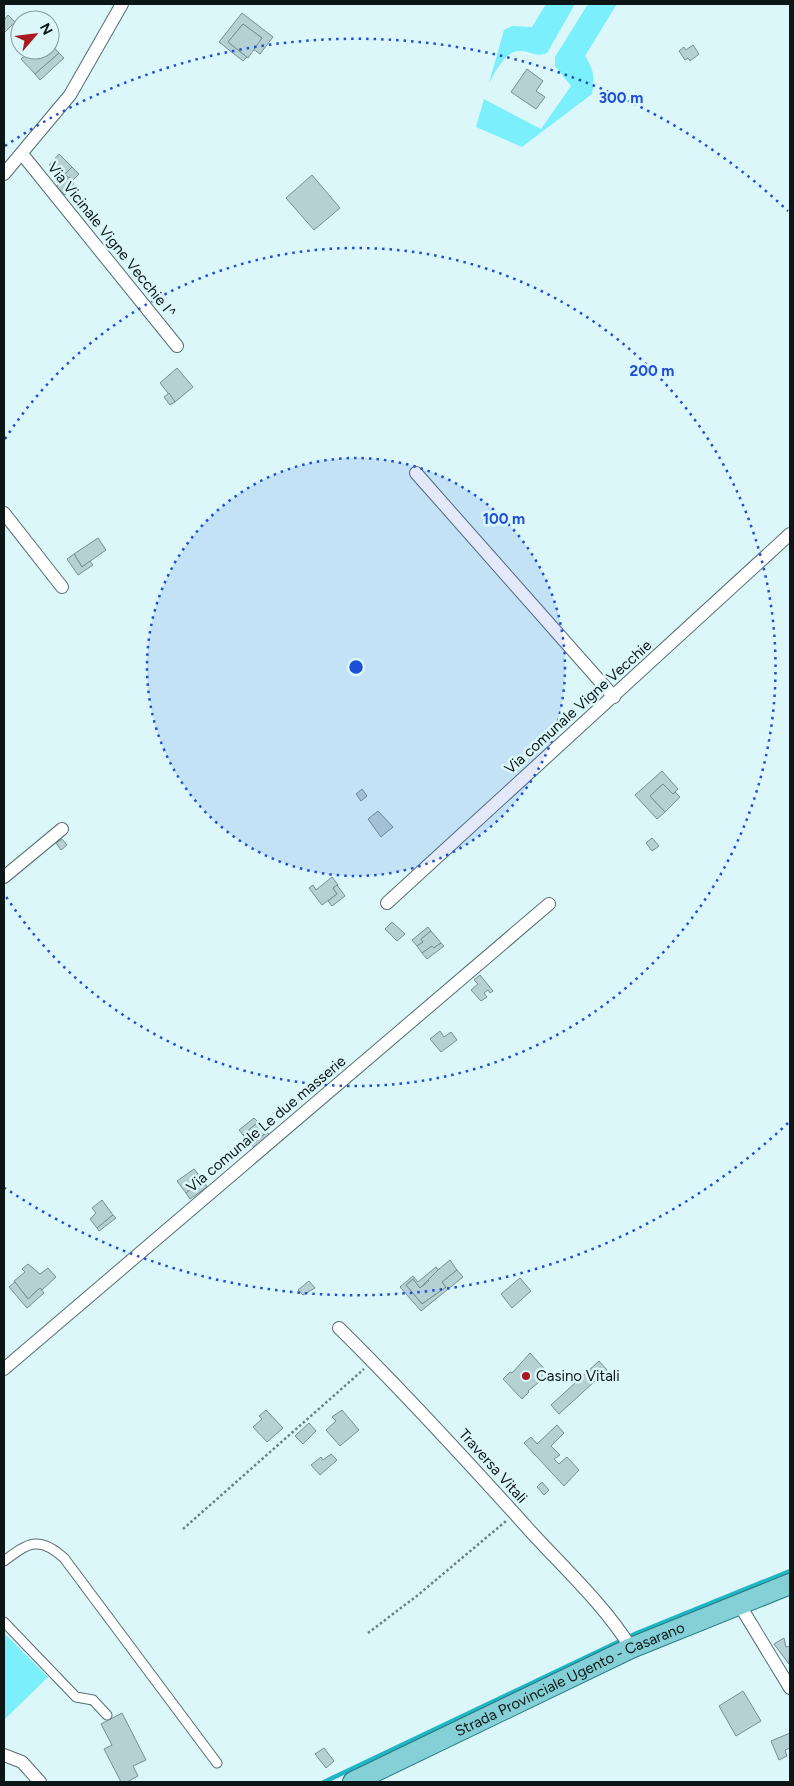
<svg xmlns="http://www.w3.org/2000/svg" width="794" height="1786" viewBox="0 0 794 1786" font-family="Figtree,sans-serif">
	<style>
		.green { fill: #7beffb }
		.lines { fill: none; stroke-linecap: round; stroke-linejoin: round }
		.stream { stroke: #20b6c4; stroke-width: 4.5 }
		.building { fill: #b6d1d4; stroke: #758f92 }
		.pedestrian-casing { stroke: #566e71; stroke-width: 11 }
		.minor-casing { stroke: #566e71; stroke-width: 14 }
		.primary-casing { stroke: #267a83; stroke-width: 22 }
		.path { stroke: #6d8082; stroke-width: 2.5; stroke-dasharray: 2.5 2.5; stroke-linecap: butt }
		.pedestrian { stroke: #fff; stroke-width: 9 }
		.minor { stroke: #fff; stroke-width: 12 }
		.primary { stroke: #85d0d7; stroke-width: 20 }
		.ring { fill: none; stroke: #1d4ed8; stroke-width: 2.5; stroke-dasharray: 2.5 5 }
		.poi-dot { fill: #ac1822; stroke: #dbf7fa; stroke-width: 2 }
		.labels { text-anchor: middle; stroke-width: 5; stroke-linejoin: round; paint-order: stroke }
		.street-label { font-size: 15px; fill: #0c1617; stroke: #dbf7fa }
		.poi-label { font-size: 15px; fill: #0c1617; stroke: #dbf7fa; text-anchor: start }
		.centre { fill: #1d4ed8; stroke: #dbf7fa; stroke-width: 2.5 }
		.ring-label { font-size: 15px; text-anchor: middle; font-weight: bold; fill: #1d4ed8; stroke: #dbf7fa; stroke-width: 5; stroke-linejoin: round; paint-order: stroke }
	</style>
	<rect width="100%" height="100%" fill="#dbf7fa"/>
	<!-- green -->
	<g class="green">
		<path d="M546,4H575L547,53C536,58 529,50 519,51C505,51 495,73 489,83L504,30L512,26L532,27Z"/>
		<path d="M588,4H617L585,56C594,69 595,79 592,94L522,147L476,127L484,99L541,129L571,86L555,66V57Z"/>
		<polygon points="4,1633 48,1677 4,1720"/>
	</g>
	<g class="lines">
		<!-- stream -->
		<polyline class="stream" points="324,1782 637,1633 790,1571"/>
	</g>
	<!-- building -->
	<g class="building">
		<polygon points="242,13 273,37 260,54 253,49 262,38 243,24 228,42 247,57 243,61 219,42"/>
		<polygon points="8,15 15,22 4,33 4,20"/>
		<polygon points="243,24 262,38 248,58 228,42"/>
		<polygon points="50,43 59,53 35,74 21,59 31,50 50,50"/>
		<polygon points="693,45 699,54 690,61 688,58 685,60 679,51 684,47 686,50"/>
		<polygon points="59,53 64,58 40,80 35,74"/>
		<polygon points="527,69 543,81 536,91 545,97 536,109 511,92"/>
		<polygon points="59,154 72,167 65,174 60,169 57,172 49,165"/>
		<polygon points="72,167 79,174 72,181 65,174"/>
		<polygon points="312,175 340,208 314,230 286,198"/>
		<polygon points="69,177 74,183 65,195 56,186"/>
		<polygon points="177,368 193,387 175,402 160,383"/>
		<polygon points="169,393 175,402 170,405 164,397"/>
		<polygon points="98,538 106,550 82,567 74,554"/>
		<polygon points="74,554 82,567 90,561 93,565 78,575 67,559"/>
		<polygon points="662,771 678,789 673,794 663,784 650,796 665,812 657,819 635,795"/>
		<polygon points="663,784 673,794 675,792 680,797 665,812 650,796"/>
		<polygon points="362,789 367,796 361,801 356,794"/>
		<polygon points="378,811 393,827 381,837 368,819"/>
		<polygon points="652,838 659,846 652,851 646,843"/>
		<polygon points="62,839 67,845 61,850 56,843"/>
		<polygon points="332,877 338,885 333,888 337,894 322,905 309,888 313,885 316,890"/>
		<polygon points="337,885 345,896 332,906 328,901 337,894 333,888"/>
		<polygon points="392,922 405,934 397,941 385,929"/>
		<polygon points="428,927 431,931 421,939 423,942 417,946 412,940"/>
		<polygon points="431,931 441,943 434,948 432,946 422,953 417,946 423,942 421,939"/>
		<polygon points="441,943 444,946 427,959 422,953 432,946 434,948"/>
		<polygon points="480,975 493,991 490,993 488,990 484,993 487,997 481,1001 471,990 478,984 474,980"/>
		<polygon points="440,1031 444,1037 451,1032 457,1040 441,1052 430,1039"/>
		<polygon points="254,1118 258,1122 243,1135 239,1130"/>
		<polygon points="258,1122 267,1132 252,1145 243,1135"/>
		<polygon points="267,1132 271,1137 256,1150 252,1145"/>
		<polygon points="194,1169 205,1183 198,1189 195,1186 186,1193 177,1181"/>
		<polygon points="205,1183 207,1187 190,1199 186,1193 195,1186 198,1189"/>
		<polygon points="102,1200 113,1215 97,1228 90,1219 96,1213 92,1208"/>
		<polygon points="113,1215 116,1218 99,1231 97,1228"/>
		<polygon points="450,1260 457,1270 442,1282 446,1287 422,1304 406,1285 413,1279 420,1288 429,1281 427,1279"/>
		<polygon points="28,1264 40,1274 48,1268 56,1277 42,1290 40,1288 28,1299 14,1281 25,1272 22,1269"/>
		<polygon points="436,1267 438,1270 420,1288 413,1279 406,1285 422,1304 446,1287 442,1282 457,1270 463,1277 421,1311 400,1287 413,1276 418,1282"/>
		<polygon points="520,1278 531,1291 512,1308 501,1294"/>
		<polygon points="309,1281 315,1288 303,1295 298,1290"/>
		<polygon points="15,1282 28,1299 40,1288 44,1293 27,1308 9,1287"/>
		<polygon points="530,1353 549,1374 528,1391 529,1392 522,1399 503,1379 510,1372 512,1373"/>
		<polygon points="599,1361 607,1370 559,1414 551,1405"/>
		<polygon points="266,1410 283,1428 267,1442 253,1427 262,1419 259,1416"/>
		<polygon points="342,1410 359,1430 340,1446 326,1430 336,1421 332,1417"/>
		<polygon points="309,1423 316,1431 303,1444 295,1436"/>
		<polygon points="557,1425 564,1433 551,1446 560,1455 554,1459 559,1464 567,1457 579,1470 564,1486 524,1443 531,1437 537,1444"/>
		<polygon points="331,1454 337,1460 320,1475 311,1465 321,1457 323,1460"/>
		<polygon points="542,1482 549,1490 544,1495 537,1487"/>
		<polygon points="784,1638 786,1647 790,1646 789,1664 774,1644"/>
		<polygon points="743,1691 761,1721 736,1736 719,1706"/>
		<polygon points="122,1713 146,1760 133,1766 138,1776 127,1782 121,1782 104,1749 112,1745 101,1724"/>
		<polygon points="790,1733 790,1748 785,1750 787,1756 779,1760 771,1741"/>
		<polygon points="324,1748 334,1761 326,1768 315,1754"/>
	</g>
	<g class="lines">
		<defs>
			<g id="pedestrian">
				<path d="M4,1561C28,1543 39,1535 64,1558L217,1763"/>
				<polyline points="4,1622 76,1697 93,1700 107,1715"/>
			</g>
			<g id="minor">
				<polyline points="22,154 177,346"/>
				<polyline points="4,174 70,95 122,4"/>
				<polyline points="416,473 614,697"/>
				<polyline points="4,513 62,587"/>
				<polyline points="4,877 62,829"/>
				<polyline points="387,903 790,534"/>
				<path d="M339,1328C406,1394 469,1463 532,1533C566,1570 605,1606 631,1648"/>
				<polyline points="4,1369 549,904"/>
				<polyline points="739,1604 790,1688"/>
				<polyline points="4,1755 22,1762 40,1782"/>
			</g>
			<g id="primary">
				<path id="s1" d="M353,1782L631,1648L790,1584"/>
			</g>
		</defs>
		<!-- pedestrian casing -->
		<use href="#pedestrian" class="pedestrian-casing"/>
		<!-- minor casing -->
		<use href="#minor" class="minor-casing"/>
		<!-- primary casing -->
		<use href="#primary" class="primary-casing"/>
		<!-- path -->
		<g class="path">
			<polyline points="183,1529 364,1369"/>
			<polyline points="368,1633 418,1595 506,1521"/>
		</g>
		<!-- pedestrian -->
		<use href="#pedestrian" class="pedestrian"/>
		<!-- minor -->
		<use href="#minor" class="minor"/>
		<!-- primary -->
		<use href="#primary" class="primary"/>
	</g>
	<!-- distance rings -->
	<circle cx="356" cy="667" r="209" fill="#1d4ed8" fill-opacity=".12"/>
	<g class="ring">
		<circle cx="356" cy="667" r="209"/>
		<path d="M5 439A419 419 0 1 1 5 895"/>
		<path d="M788 1123A628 628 0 0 1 5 1188M5 146A628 628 0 0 1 788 211"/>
	</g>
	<!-- markers -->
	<circle class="poi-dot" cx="526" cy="1376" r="5"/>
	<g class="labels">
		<!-- street labels -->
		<g class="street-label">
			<text transform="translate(112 240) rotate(51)" y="5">Via Vicinale Vigne Vecchie I^</text>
			<text transform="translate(578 707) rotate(-42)" y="5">Via comunale Vigne Vecchie</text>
			<text transform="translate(266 1124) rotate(-40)" y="5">Via comunale Le due masserie</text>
			<text transform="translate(493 1466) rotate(48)" y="5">Traversa Vitali</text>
			<text dy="5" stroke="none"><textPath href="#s1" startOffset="240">Strada Provinciale Ugento - Casarano</textPath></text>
		</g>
		<!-- poi labels -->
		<g class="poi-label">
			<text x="536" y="1381">Casino Vitali</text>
		</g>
	</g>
	<circle cx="356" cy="667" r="8" class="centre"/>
	<g class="ring-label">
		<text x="621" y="103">300 m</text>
		<text x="652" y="376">200 m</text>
		<text x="504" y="524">100 m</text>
	</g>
	<!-- border -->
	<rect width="794" height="1786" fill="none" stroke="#0c1617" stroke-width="10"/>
	<!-- north arrow -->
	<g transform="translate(35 35) rotate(62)"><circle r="24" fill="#dbf7fa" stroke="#889d9f"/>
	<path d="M0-4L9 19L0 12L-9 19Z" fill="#ac1822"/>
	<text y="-8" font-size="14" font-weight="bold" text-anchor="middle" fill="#0c1617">N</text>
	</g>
</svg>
